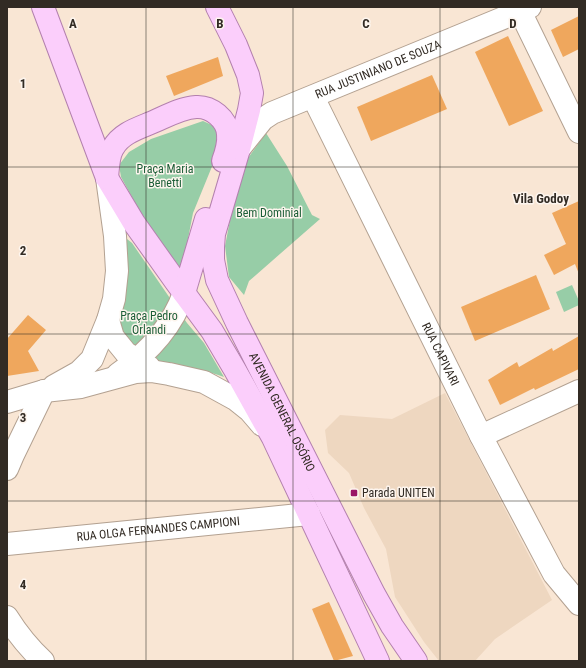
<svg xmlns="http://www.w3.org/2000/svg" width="586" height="668" viewBox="0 0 586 668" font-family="'Roboto Condensed',sans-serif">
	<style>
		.built { fill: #eed7c0 }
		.green { fill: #97cda7 }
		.building { fill: #efa75d }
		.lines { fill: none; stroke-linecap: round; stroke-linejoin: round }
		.minor-casing { stroke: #b3a191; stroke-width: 24 }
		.major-casing { stroke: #b380ae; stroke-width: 24 }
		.minor { stroke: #fff; stroke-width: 22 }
		.major { stroke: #fbcefb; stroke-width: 22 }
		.grid { fill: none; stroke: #322b24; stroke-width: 1; stroke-opacity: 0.55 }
		.poi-dot { fill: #9a1467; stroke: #fdf5ee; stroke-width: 1.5 }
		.labels { text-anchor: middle; stroke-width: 3; stroke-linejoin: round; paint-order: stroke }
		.street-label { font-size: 12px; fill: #322b24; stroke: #fdf5ee }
		.park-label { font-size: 12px; fill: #1c5e37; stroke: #fdf5ee }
		.poi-label { font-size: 12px; fill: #322b24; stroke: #fdf5ee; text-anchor: start }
		.neighbourhood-label { font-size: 13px; font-weight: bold; fill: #322b24; stroke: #fdf5ee }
		.grid-label { font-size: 13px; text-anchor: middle; font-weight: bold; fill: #322b24; stroke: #fdf5ee; stroke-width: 3; stroke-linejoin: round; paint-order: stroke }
	</style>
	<rect width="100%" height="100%" fill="#f9e6d4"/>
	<!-- built -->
	<polygon class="built" points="445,393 552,600 495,639 475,661 439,661 424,642 395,597 386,549 364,508 349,473 328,453 325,430 340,415 392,419"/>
	<!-- green -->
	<g class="green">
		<polygon points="203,121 214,126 222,142 193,213 182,270 162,244 138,208 121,177 119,165 129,152 151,139"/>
		<polygon points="266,133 287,166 312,215 320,219 249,281 244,295 229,277 225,246 232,210 248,158"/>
		<path d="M127,239L132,243L187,323L204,343L224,377C205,371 186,364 166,368L121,343L117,315L124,247Z"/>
		<polygon points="572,285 579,301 579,305 564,312 556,292"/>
	</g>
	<!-- building -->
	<g class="building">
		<polygon points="579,16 579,49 563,57 551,30"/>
		<polygon points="508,36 543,111 509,126 475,52"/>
		<polygon points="218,57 223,76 174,96 166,76"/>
		<polygon points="432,75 447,109 371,141 357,107"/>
		<polygon points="579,201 579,274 575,264 554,275 544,255 566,244 552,213"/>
		<polygon points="536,275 550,309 475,341 461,307"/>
		<polygon points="28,315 46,330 28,351 39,371 7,376 7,339"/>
		<polygon points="579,336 579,369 535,390 534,388 500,405 488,380 517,362 519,367 552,348 553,351"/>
		<polygon points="329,602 353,656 334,661 312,609"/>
	</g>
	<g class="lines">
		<defs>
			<g id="minor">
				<polyline points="518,7 579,132"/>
				<path id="s1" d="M313,97L481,436L554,574L579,604"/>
				<path id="s2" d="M239,149L263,119L272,113L530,7"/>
				<polyline points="108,320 113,337 126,353 149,367"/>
				<path d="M118,374C148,353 172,328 184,293"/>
				<polyline points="54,386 79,372 92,359 108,320 114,299 117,271 115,236 107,178"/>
				<polyline points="7,402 44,391 81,387 136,372 151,371 169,374 204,382 235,399 250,411 262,425"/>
				<polyline points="481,436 579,391"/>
				<polyline points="7,469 13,455 44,391"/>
				<path id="s3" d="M7,544L309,514"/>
				<path d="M7,617C17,633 29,648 43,661"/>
			</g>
			<g id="major">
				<polyline points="43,7 107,178 134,223 176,282 212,331 235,370 273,438 378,661"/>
				<path id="s4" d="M217,7L236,45L248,75L252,93L249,110L239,149L214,234L213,247V260L217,280L237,323L374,594L392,626L416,661"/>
				<path d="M107,178C108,168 108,156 113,148C121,133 139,128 153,122C167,116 181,108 196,107C211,106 227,119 228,134C229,143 226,153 223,161"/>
				<polyline points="184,293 206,219"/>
			</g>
		</defs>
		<!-- minor casing -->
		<use href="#minor" class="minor-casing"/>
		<!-- major casing -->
		<use href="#major" class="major-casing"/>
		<!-- minor -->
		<use href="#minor" class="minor"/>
		<!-- major -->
		<use href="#major" class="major"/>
	</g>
	<!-- grid -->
	<path class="grid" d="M146,7V661M293,7V661M440,7V661M7,167H579M7,334H579M7,501H579"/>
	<!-- markers -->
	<rect class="poi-dot" x="350" y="489" width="8" height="8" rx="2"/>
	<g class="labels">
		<!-- street labels -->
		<g class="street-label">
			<text dy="4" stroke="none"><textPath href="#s2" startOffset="164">RUA JUSTINIANO DE SOUZA</textPath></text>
			<text dy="4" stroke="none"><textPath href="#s1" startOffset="287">RUA CAPIVARI</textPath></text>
			<text dy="4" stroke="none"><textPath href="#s4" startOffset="433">AVENIDA GENERAL OSÓRIO</textPath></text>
			<text dy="4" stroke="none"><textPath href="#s3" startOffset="152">RUA OLGA FERNANDES CAMPIONI</textPath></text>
		</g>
		<!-- park labels -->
		<g class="park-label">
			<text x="165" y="173">Praça Maria<tspan x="165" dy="14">Benetti</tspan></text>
			<text x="269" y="217">Bem Dominial</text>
			<text x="149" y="320">Praça Pedro<tspan x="149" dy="14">Orlandi</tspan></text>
		</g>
		<!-- poi labels -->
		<g class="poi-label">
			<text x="362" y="497">Parada UNITEN</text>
		</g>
		<!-- neighbourhood labels -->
		<g class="neighbourhood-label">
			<text x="541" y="203">Vila Godoy</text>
		</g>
	</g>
	<g class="grid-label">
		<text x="73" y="28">A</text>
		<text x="220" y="28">B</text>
		<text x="366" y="28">C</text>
		<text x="513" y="28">D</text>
		<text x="23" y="88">1</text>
		<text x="23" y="255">2</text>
		<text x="23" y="422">3</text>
		<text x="23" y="589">4</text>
	</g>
	<!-- border -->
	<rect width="586" height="668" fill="none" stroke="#322b24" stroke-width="16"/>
</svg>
